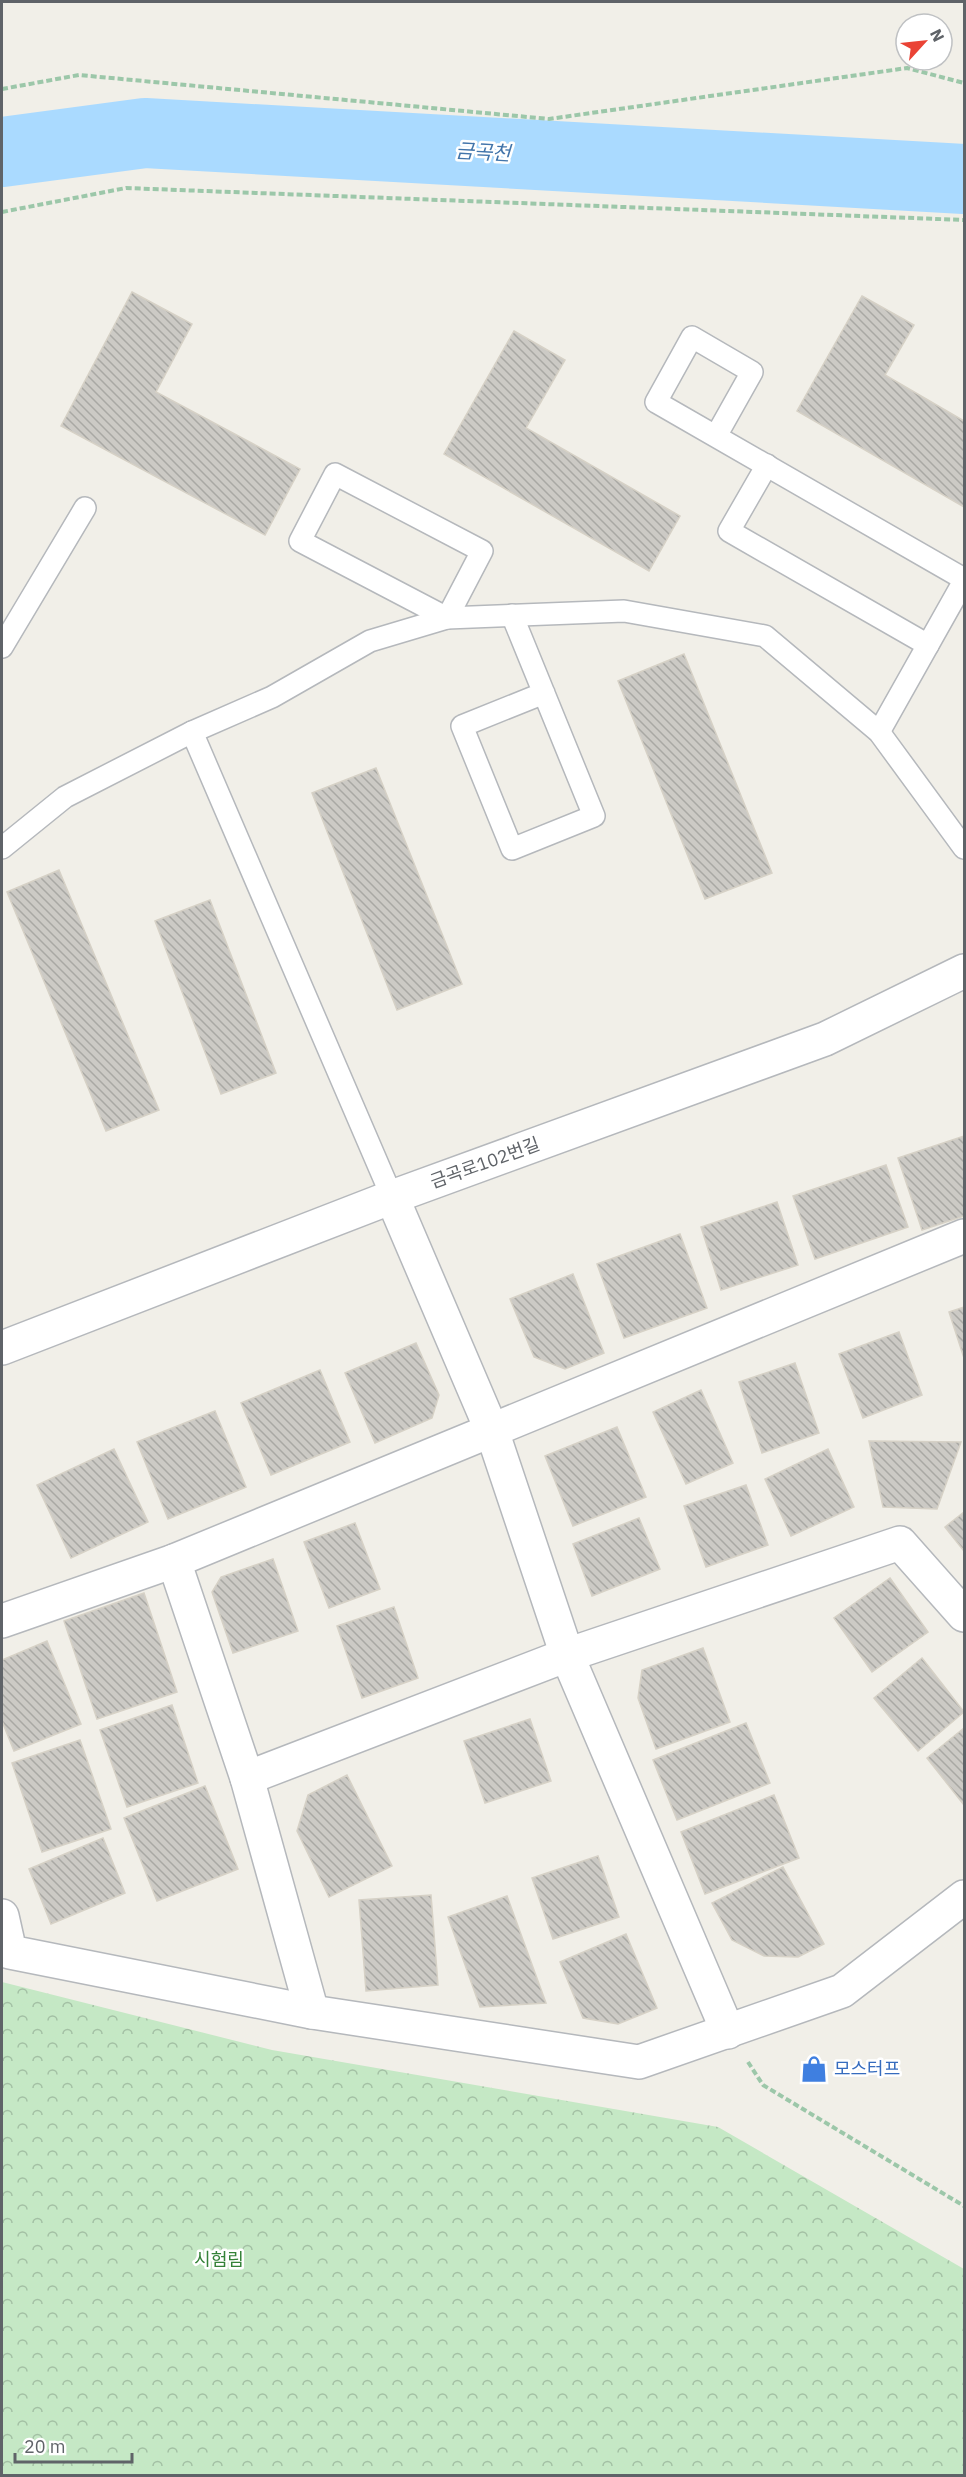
<svg xmlns="http://www.w3.org/2000/svg" width="966" height="2477" viewBox="0 0 966 2477" font-family="'IBM Plex Sans','Noto Sans KR',sans-serif">
	<style>
		.forest { fill: url(#forest-crowns) }
		.lines { fill: none; stroke-linecap: round; stroke-linejoin: round }
		.river { stroke: #aadaff; stroke-width: 70 }
		.building { fill: url(#building-back-hatch); stroke: #d6d1c6; stroke-width: 1.5 }
		.service-casing { stroke: #b5b8bc; stroke-width: 24 }
		.minor-casing { stroke: #b5b8bc; stroke-width: 36 }
		.tertiary-casing { stroke: #b5b8bc; stroke-width: 36 }
		.path { stroke: #9cc7a9; stroke-width: 4; stroke-dasharray: 6 3; stroke-linecap: butt }
		.service { stroke: #fff; stroke-width: 21 }
		.minor { stroke: #fff; stroke-width: 33 }
		.tertiary { stroke: #fff; stroke-width: 33 }
		.labels { text-anchor: middle; stroke-width: 5; stroke-linejoin: round; paint-order: stroke }
		.street-label { font-size: 18px; fill: #5f6368; stroke: #fff }
		.shop-label { font-size: 18px; fill: #366cbe; stroke: #fff; text-anchor: start }
		.park-label { font-size: 18px; fill: #348238; stroke: #fff }
		.water-label { font-size: 20px; font-style: italic; fill: #4174aa; stroke: #fff }
	</style>
	<defs>
		<pattern id="forest-crowns" width="20" height="18" patternUnits="userSpaceOnUse" patternTransform="scale(1.5)"><rect width="20" height="18" fill="#c5e8c5"/><path d="M2 6a3 3 0 1 1 6 0M12 15a3 3 0 1 1 6 0" fill="none" stroke="#a3c0a4"/></pattern>
		<pattern id="building-back-hatch" width="6" height="6" patternUnits="userSpaceOnUse" patternTransform="scale(1.5)"><rect width="6" height="6" fill="#cccac5"/><path d="M-1 5l2 2M0 0l6 6M5-1l2 2" fill="none" stroke="#a9a8a4"/></pattern>
	</defs>
	<rect width="100%" height="100%" fill="#f1efe8"/>
	<!-- forest -->
	<polygon class="forest" points="2,1982 272,2050 718,2127 964,2269 964,2475 2,2475"/>
	<g class="lines">
		<!-- river -->
		<polyline class="river" points="2,152 145,133 964,179"/>
	</g>
	<!-- building -->
	<g class="building">
		<polygon points="132,292 192,324 156,392 300,469 265,535 61,426"/>
		<polygon points="862,296 914,325 885,375 964,421 964,507 797,411"/>
		<polygon points="514,331 565,360 526,428 680,516 649,571 444,454"/>
		<polygon points="684,654 772,873 705,899 618,681"/>
		<polygon points="376,768 462,984 397,1010 312,793"/>
		<polygon points="59,870 159,1110 106,1131 7,892"/>
		<polygon points="210,900 276,1073 221,1094 155,921"/>
		<polygon points="964,1136 964,1216 922,1230 898,1158"/>
		<polygon points="886,1165 908,1227 815,1259 793,1196"/>
		<polygon points="777,1202 798,1265 721,1290 701,1227"/>
		<polygon points="680,1234 707,1308 624,1338 597,1264"/>
		<polygon points="573,1274 604,1353 565,1369 534,1357 510,1299"/>
		<polygon points="964,1307 964,1358 949,1312"/>
		<polygon points="899,1332 922,1395 863,1418 839,1354"/>
		<polygon points="416,1343 439,1395 432,1418 375,1443 345,1373"/>
		<polygon points="795,1363 819,1433 762,1453 739,1382"/>
		<polygon points="320,1370 350,1442 271,1475 241,1403"/>
		<polygon points="701,1390 733,1463 686,1484 653,1412"/>
		<polygon points="215,1411 246,1487 168,1519 137,1442"/>
		<polygon points="617,1427 646,1497 573,1526 545,1456"/>
		<polygon points="869,1441 961,1442 937,1509 883,1507"/>
		<polygon points="114,1449 148,1522 71,1558 37,1485"/>
		<polygon points="828,1449 854,1507 791,1536 765,1479"/>
		<polygon points="746,1485 768,1545 706,1567 684,1506"/>
		<polygon points="964,1512 964,1551 945,1527"/>
		<polygon points="639,1518 660,1569 592,1596 573,1544"/>
		<polygon points="355,1523 380,1589 329,1608 304,1542"/>
		<polygon points="273,1559 298,1631 233,1653 212,1592 221,1577"/>
		<polygon points="890,1578 928,1632 872,1672 834,1618"/>
		<polygon points="144,1593 177,1692 97,1719 64,1621"/>
		<polygon points="394,1607 418,1678 362,1698 337,1626"/>
		<polygon points="47,1641 81,1724 14,1751 2,1721 2,1660"/>
		<polygon points="703,1648 730,1722 656,1749 638,1698 642,1670"/>
		<polygon points="922,1658 964,1712 918,1751 874,1698"/>
		<polygon points="172,1705 198,1783 127,1807 100,1730"/>
		<polygon points="530,1719 551,1781 485,1803 464,1741"/>
		<polygon points="746,1723 770,1783 677,1820 653,1760"/>
		<polygon points="964,1728 964,1805 927,1758"/>
		<polygon points="80,1740 111,1829 42,1852 12,1763"/>
		<polygon points="347,1775 392,1866 329,1897 297,1831 308,1795"/>
		<polygon points="205,1786 238,1869 157,1901 124,1818"/>
		<polygon points="774,1795 799,1858 705,1894 681,1832"/>
		<polygon points="103,1838 125,1893 51,1924 29,1869"/>
		<polygon points="598,1856 619,1917 553,1939 532,1878"/>
		<polygon points="783,1867 824,1944 798,1957 764,1956 732,1940 712,1903"/>
		<polygon points="431,1895 438,1985 366,1991 359,1900"/>
		<polygon points="507,1896 546,2003 480,2007 448,1917"/>
		<polygon points="626,1934 657,2008 618,2024 583,2018 560,1962"/>
	</g>
	<g class="lines">
		<defs>
			<g id="service">
				<path d="M716,436L752,372L692,337L656,402C759,461 862,520 964,579"/>
				<polyline points="767,465 729,531 928,645"/>
				<polygon points="335,474 482,551 447,618 300,541"/>
				<polyline points="512,615 594,816 512,849 462,726 544,693"/>
				<polyline points="2,647 85,508"/>
				<polyline points="192,732 392,1197"/>
				<polyline points="879,732 964,581"/>
				<polyline points="2,848 65,797 192,732 272,697 370,641 447,618 624,611 765,636 879,732 964,848"/>
			</g>
			<g id="minor">
				<polyline points="174,1561 247,1778 312,2012"/>
				<polyline points="2,1621 174,1561 964,1236"/>
				<polyline points="247,1778 567,1655 492,1431 392,1197"/>
				<polyline points="2,1916 10,1952 312,2012 639,2062 842,1991 964,1897"/>
				<polyline points="728,2032 567,1655 900,1543 964,1615"/>
			</g>
			<polyline id="tertiary" points="2,1348 392,1197 825,1039 964,971"/>
		</defs>
		<!-- service casing -->
		<use href="#service" class="service-casing"/>
		<!-- minor casing -->
		<use href="#minor" class="minor-casing"/>
		<!-- tertiary casing -->
		<use href="#tertiary" class="tertiary-casing"/>
		<!-- path -->
		<g class="path">
			<polyline points="2,89 79,75 549,119 907,68 964,83"/>
			<polyline points="2,212 126,188 964,220"/>
			<polyline points="748,2062 763,2085 964,2206"/>
		</g>
		<!-- service -->
		<use href="#service" class="service"/>
		<!-- minor -->
		<use href="#minor" class="minor"/>
		<!-- tertiary -->
		<use href="#tertiary" class="tertiary"/>
	</g>
	<!-- icons -->
	<defs>
		<symbol id="shop-bare" viewBox="-9 -9 18 18"><path d="M-5-2.5h2.3a2.7 3.5 0 0 1 5.4 0H5L5.5 6h-11ZM-1.5-2.5h3a1.5 2.3 0 0 0-3 0Z" fill="#3f7fe0" stroke="#fff" stroke-width="2.5" paint-order="stroke"/></symbol>
	</defs>
	<g fill-rule="evenodd">
		<use href="#shop-bare" x="795" y="2050" width="38" height="38"/>
	</g>
	<g class="labels">
		<!-- street labels -->
		<g class="street-label">
			<text transform="translate(485 1163) rotate(-20)" y="6">금곡로102번길</text>
		</g>
		<!-- shop labels -->
		<g class="shop-label">
			<text x="834" y="2075">모스터프</text>
		</g>
		<!-- park labels -->
		<g class="park-label">
			<text x="219" y="2266">시험림</text>
		</g>
		<!-- water labels -->
		<g class="water-label">
			<text transform="translate(483 152) rotate(3)" y="7">금곡천</text>
		</g>
	</g>
	<!-- border -->
	<rect width="966" height="2477" fill="none" stroke="#5f6368" stroke-width="6"/>
	<!-- north arrow -->
	<g transform="translate(924 42) rotate(63)"><circle r="28" fill="#ffffff" stroke="#bfc1c3" stroke-width="1.5"/>
	<path d="M0-4.5L10 22L0 15L-10 22Z" fill="#ea4335"/>
	<text y="-9" font-size="16" font-weight="bold" text-anchor="middle" fill="#5f6368">N</text>
	</g>
	<!-- scale -->
	<path d="M15 2453v9h117v-9" fill="none" stroke="#5f6368" stroke-width="3"/>
	<text x="24" y="2453" font-size="18" fill="#5f6368" stroke="#ffffff" stroke-width="4.5" paint-order="stroke">20 m</text>
</svg>
